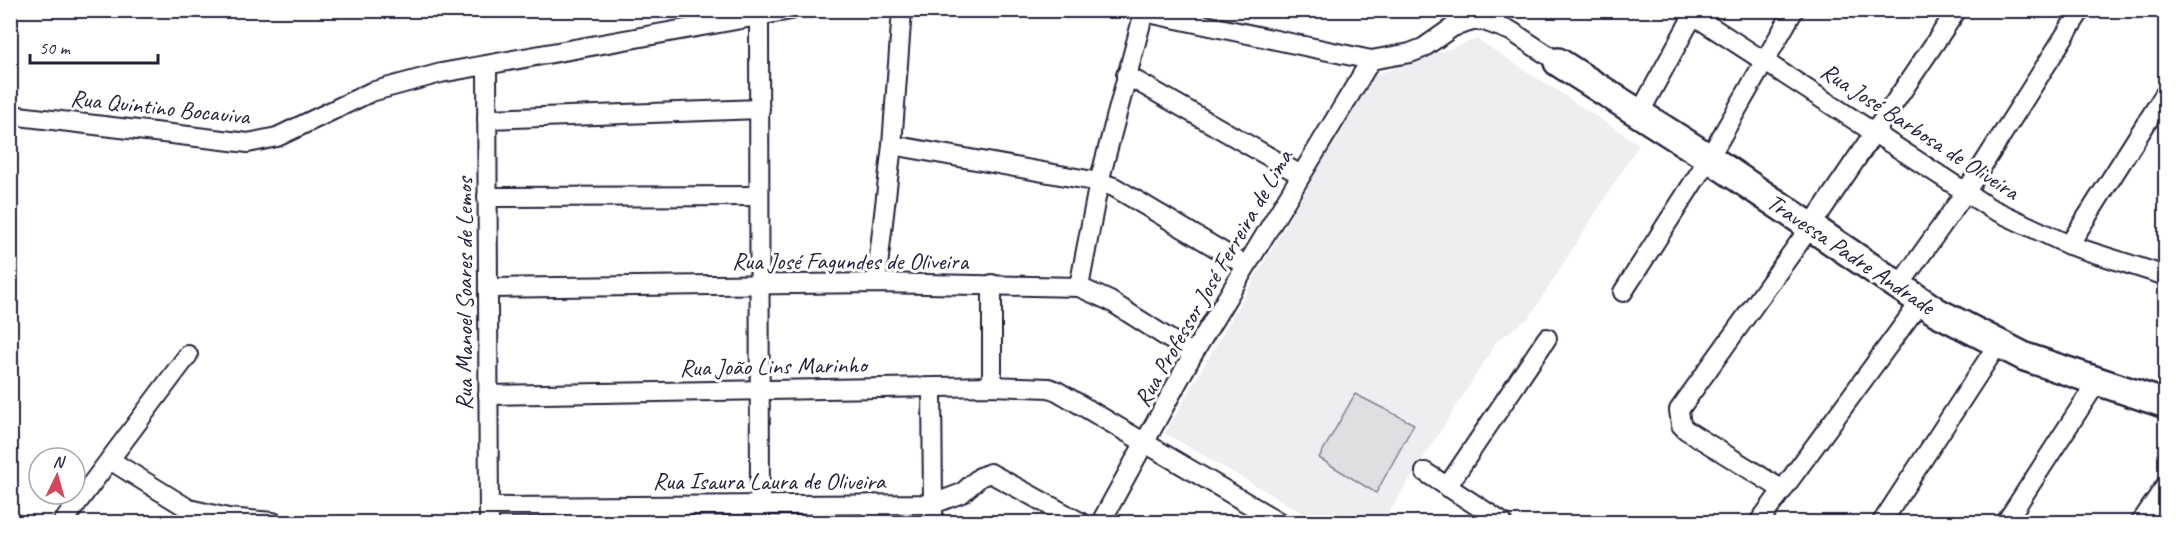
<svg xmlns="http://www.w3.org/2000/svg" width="2176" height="533" viewBox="0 0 2176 533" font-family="Caveat,sans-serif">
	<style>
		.built { fill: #eeeef1 }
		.green { fill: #dfdfe2; stroke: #80808e; stroke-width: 1.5 }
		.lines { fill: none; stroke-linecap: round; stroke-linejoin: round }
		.street-casing { stroke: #22223b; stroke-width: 22 }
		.secondary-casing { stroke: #22223b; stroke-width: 32 }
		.street { stroke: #fff; stroke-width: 18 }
		.secondary { stroke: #fff; stroke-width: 27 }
		.labels { text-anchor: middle; stroke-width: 6; stroke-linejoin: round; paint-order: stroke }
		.street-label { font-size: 24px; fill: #22223b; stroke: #fff }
	</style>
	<rect width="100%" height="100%" fill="#fff"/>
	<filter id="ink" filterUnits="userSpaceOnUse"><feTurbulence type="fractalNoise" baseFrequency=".0167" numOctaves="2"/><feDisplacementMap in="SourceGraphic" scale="12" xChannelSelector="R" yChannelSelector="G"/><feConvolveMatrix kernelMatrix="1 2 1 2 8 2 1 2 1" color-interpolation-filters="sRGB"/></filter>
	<g filter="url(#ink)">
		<!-- built -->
		<polygon class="built" points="1477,39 1639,144 1529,318 1498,340 1383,522 1318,522 1165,433 1372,76"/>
		<!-- green -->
		<polygon class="green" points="1355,394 1414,424 1376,493 1319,458"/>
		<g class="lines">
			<defs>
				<g id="street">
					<polyline points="1134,10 1371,60 1410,53 1423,48 1453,27 1473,21 1484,21 1511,31 1558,62"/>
					<polyline points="759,14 760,522"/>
					<polyline points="1693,15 1990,208 2069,245 2166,276"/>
					<polyline points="487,65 489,522"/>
					<polyline points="1126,75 1301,175"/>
					<polyline points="1639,114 1696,10"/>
					<polyline points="10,115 248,143 277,137 371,92 441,73 791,10"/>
					<polyline points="487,119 760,109"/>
					<polyline points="892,145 1099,182 1114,187 1245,265"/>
					<polyline points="487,197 759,196"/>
					<polyline points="2069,245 2166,92"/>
					<polyline points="876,283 892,145 902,10"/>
					<polyline points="992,284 992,386"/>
					<polyline points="1899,286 1965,193 2081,10"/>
					<polyline points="1079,287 1099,182 1144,12"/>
					<polyline points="488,288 876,283 1079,287 1110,301 1193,354"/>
					<polyline points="1623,292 1709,158 1794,10"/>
					<polyline points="488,395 992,386 1049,388 1057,391 1279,522"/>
					<polyline points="110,460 189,509 228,518 273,522"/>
					<polyline points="1425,472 1502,522"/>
					<polyline points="1447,487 1547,338"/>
					<polyline points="1783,490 1686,430 1681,425 1679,410 1811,226 1957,10"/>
					<polyline points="489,507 933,504 932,388"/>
					<polyline points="63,522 188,355"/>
					<polyline points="871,522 871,504"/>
					<polyline points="933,522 933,504 962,493 980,477 990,473 1080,522"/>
					<polyline points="1101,522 1193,354 1371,60"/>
					<polyline points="1759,522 1921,301"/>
					<polyline points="1882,522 1998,344"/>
					<polyline points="2006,522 2097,382"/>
					<polyline points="2141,522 2166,485"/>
				</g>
				<polyline id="secondary" points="1558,62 1709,158 1937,312 2025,357 2166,404"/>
			</defs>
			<!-- street casing -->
			<use href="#street" class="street-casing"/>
			<!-- secondary casing -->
			<use href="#secondary" class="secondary-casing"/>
			<!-- street -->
			<use href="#street" class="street"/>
			<!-- secondary -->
			<use href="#secondary" class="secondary"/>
		</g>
	</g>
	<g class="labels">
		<!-- street labels -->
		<g class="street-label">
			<text transform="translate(160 107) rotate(6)" y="8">Rua Quintino Bocauiva</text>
			<text transform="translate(1920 131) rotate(33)" y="8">Rua José Barbosa de Oliveira</text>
			<text transform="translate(1851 254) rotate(34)" y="8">Travessa Padre Andrade</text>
			<text x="850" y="269">Rua José Fagundes de Oliveira</text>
			<text transform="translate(1213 278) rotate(-60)" y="8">Rua Professor José Ferreira de Lima</text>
			<text transform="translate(464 294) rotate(-90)" y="8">Rua Manoel Soares de Lemos</text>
			<text transform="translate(773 366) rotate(-1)" y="8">Rua João Lins Marinho</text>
			<text x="769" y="489">Rua Isaura Laura de Oliveira</text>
		</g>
	</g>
	<!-- margin -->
	<rect width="2176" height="533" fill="none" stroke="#fff" stroke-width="36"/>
	<rect x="18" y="18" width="2140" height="497" fill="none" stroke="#22223b" stroke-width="2" filter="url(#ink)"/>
	<!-- north arrow -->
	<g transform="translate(57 476) rotate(5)"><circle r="28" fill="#ffffff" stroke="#a7a7b1" stroke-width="1.5"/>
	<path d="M0-4.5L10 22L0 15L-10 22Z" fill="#d1495b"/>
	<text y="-9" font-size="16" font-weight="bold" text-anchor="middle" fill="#22223b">N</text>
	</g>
	<!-- scale -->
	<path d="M30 54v9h128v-9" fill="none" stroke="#22223b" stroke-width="3"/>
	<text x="39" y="54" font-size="18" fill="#22223b" stroke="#ffffff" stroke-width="4.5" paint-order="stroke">50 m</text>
</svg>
